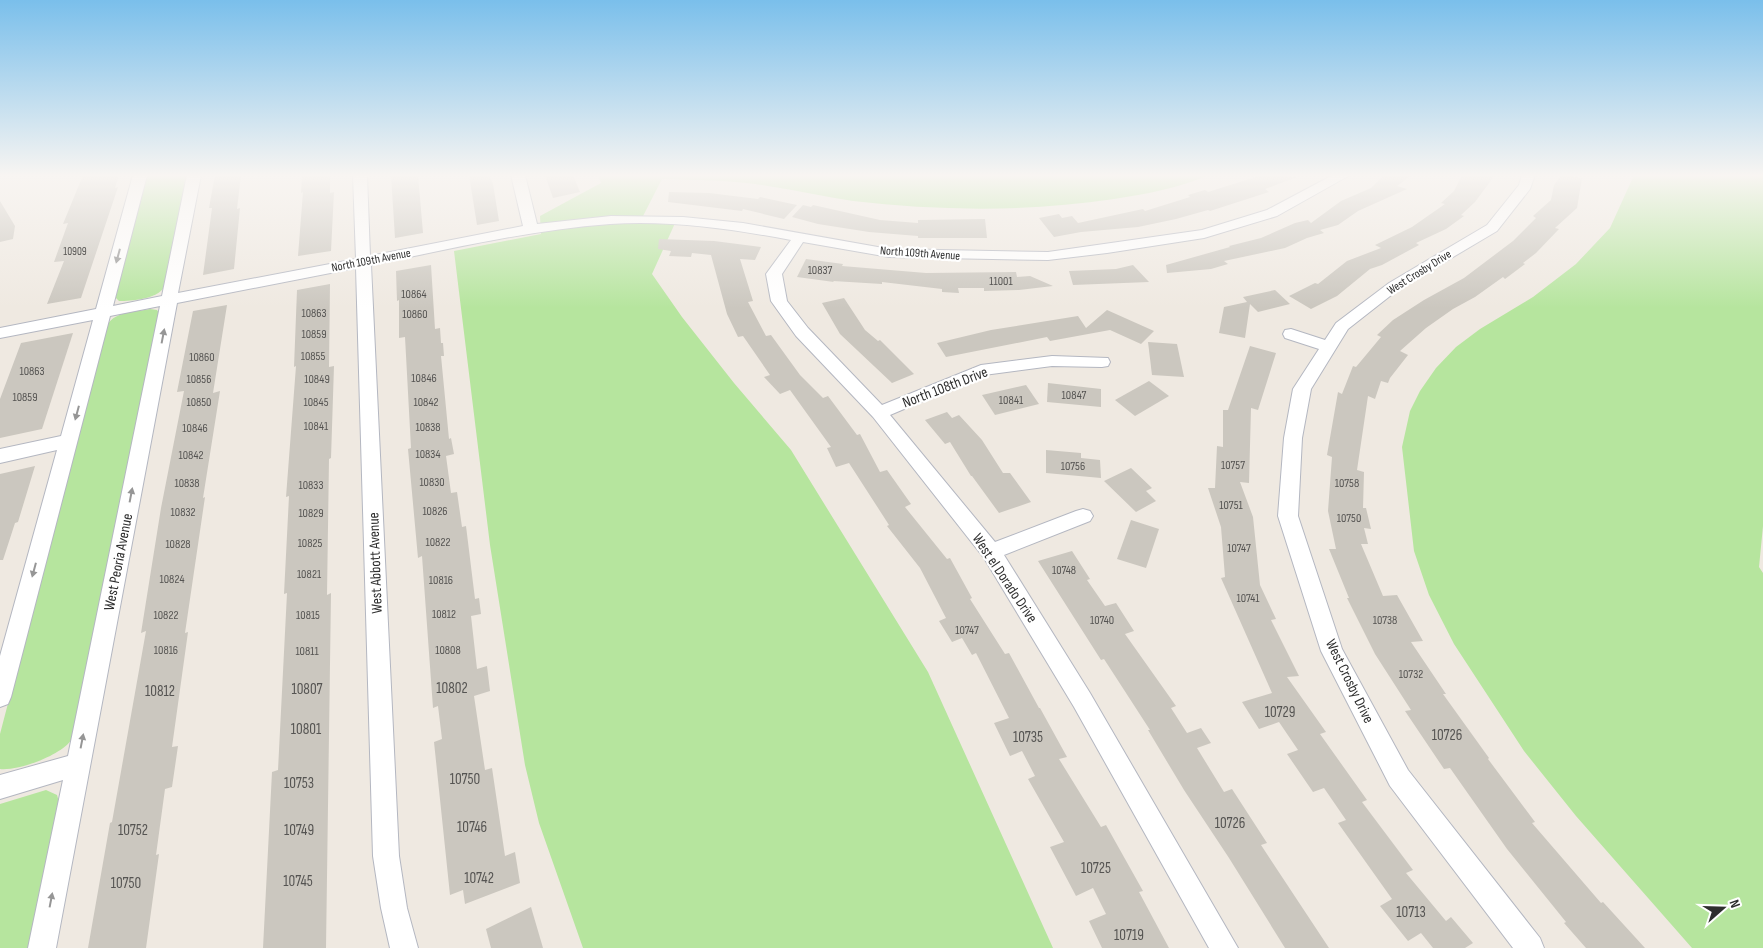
<svg xmlns="http://www.w3.org/2000/svg" width="1763" height="948" viewBox="0 0 1763 948" font-family="'Sofia Sans Condensed',sans-serif">
	<style>
		.green { fill: #b6e59e }
		.building { fill: #cbc7bf }
		.lines { fill: none; stroke-linecap: round; stroke-linejoin: round }
		.minor-casing { stroke: #b4b7c1; stroke-width: 2 }
		.minor { fill: #fff; fill-rule: evenodd }
		.oneway { fill: #969696 }
		.labels { text-anchor: middle; stroke-width: 4.5; stroke-linejoin: round; paint-order: stroke }
		.far-number-label { font-size: 11px; fill: #555452 }
		.far-street-label { font-size: 12px; fill: #2e2e2e; stroke: #fff }
		.number-label { font-size: 12px; fill: #555452 }
		.street-label { font-size: 15px; fill: #2e2e2e; stroke: #fff }
		.near-number-label { font-size: 15px; fill: #555452 }
	</style>
	<rect width="100%" height="100%" fill="#efe9e1"/>
	<!-- green -->
	<g class="green">
		<path d="M146,175H187L164,287C158,299 131,301 119,301L115,297Z"/>
		<path d="M598,175H1209C1179,188 1146,194 1114,199C1027,212 940,211 853,201C825,197 796,190 768,186C733,180 697,180 662,179L641,220L676,221L652,274L682,317L734,383L791,450L928,672L1053,948H583L539,823L525,765L490,545L454,251L541,234L540,216L601,183Z"/>
		<polygon points="1634,175 1763,175 1763,526 1759,567 1763,573 1763,948 1692,948 1576,816 1524,751 1454,644 1429,595 1414,551 1402,447 1410,411 1420,391 1436,368 1456,347 1480,329 1533,297 1576,264 1610,228"/>
		<path d="M150,309L157,310L159,313L72,739C62,755 19,771 0,769V734L107,325C116,311 135,312 150,309Z"/>
		<polygon points="46,790 57,795 59,802 30,948 0,948 0,804"/>
	</g>
	<!-- building -->
	<g class="building">
		<polygon points="83,175 119,175 115,188 118,187 81,298 47,304 64,261 54,262 68,223 63,224"/>
		<polygon points="215,175 241,175 237,209 240,208 234,269 203,275 212,208 209,208"/>
		<polygon points="302,175 330,175 330,193 334,192 331,251 298,256 303,192 301,193"/>
		<polygon points="391,175 418,175 423,233 395,238"/>
		<polygon points="469,175 489,175 493,184 499,221 477,225"/>
		<polygon points="545,175 573,175 580,192 553,198"/>
		<polygon points="1262,175 1297,177 1265,189 1269,192 1210,211 1208,210 1176,219 1138,227 1081,232 1054,237 1039,218 1059,214 1062,218 1072,216 1078,223 1143,209 1145,211 1190,197 1188,195 1205,190 1208,192"/>
		<polygon points="1384,175 1412,175 1397,186 1407,189 1358,211 1338,225 1320,230 1324,233 1307,238 1285,248 1224,261 1228,264 1211,269 1167,273 1166,265 1230,247 1229,246 1261,238 1295,223 1308,220 1311,223 1341,201 1371,188"/>
		<polygon points="1462,175 1495,175 1475,202 1461,215 1464,216 1446,229 1416,243 1419,245 1382,265 1370,269 1337,296 1311,309 1289,296 1315,283 1318,284 1347,261 1381,248 1375,245 1412,227 1445,204 1441,203 1454,191"/>
		<polygon points="1562,175 1582,178 1577,208 1555,228 1559,229 1536,253 1523,263 1525,264 1505,279 1503,277 1475,297 1453,309 1426,328 1400,351 1408,355 1390,378 1388,383 1381,381 1375,399 1368,396 1357,470 1364,472 1363,508 1366,508 1371,529 1364,528 1368,544 1361,544 1383,596 1397,595 1423,641 1411,642 1446,694 1443,694 1489,758 1488,759 1535,822 1532,823 1601,903 1603,902 1645,948 1586,948 1564,923 1566,922 1507,849 1450,768 1444,769 1405,711 1411,710 1375,654 1347,598 1349,598 1329,549 1336,549 1328,511 1332,457 1327,455 1338,392 1342,394 1353,366 1356,367 1381,337 1377,335 1393,320 1424,300 1464,278 1513,241 1536,218 1533,216 1551,200 1554,185"/>
		<polygon points="669,192 709,193 758,199 760,197 797,205 784,219 743,209 742,211 668,202"/>
		<polygon points="0,201 15,226 13,239 0,242"/>
		<polygon points="803,205 811,207 813,205 880,220 918,223 918,220 985,219 987,238 918,238 918,236 869,232 818,224 792,217"/>
		<polygon points="659,239 714,241 761,247 755,260 740,259 753,301 748,302 766,336 771,335 800,375 823,398 828,396 857,435 860,434 880,472 887,470 911,504 905,507 947,559 950,558 972,598 970,599 1005,654 1009,653 1039,708 1040,708 1067,757 1059,759 1101,827 1106,825 1143,891 1139,892 1169,948 1102,948 1089,921 1106,914 1093,888 1076,896 1050,847 1064,842 1028,779 1035,776 1022,751 1010,756 994,723 1009,718 976,653 972,655 962,638 952,642 939,621 946,618 920,568 887,526 889,525 849,463 836,467 827,448 831,447 790,390 780,394 764,377 770,375 743,336 738,337 727,314 711,255 692,253 691,257 669,256 671,251 658,249"/>
		<polygon points="806,259 843,264 842,266 926,273 1016,272 1017,277 1030,276 1053,286 1019,290 984,291 984,288 958,288 959,293 942,292 942,289 882,282 882,284 833,281 834,282 797,277"/>
		<polygon points="431,265 435,329 440,328 441,343 443,343 444,356 441,356 449,439 451,438 454,454 446,456 451,493 457,492 462,527 466,526 475,599 479,598 481,614 471,616 477,669 487,666 490,691 474,696 485,770 492,768 505,856 515,852 520,883 465,904 463,890 450,895 434,742 442,739 438,706 433,708 422,556 418,558 408,449 411,448 405,337 399,338 399,300 397,301 396,271"/>
		<polygon points="1133,265 1149,282 1073,285 1069,271 1116,269"/>
		<polygon points="330,284 329,367 334,366 331,458 329,459 327,595 331,593 326,948 263,948 272,772 278,770 287,593 284,594 289,496 286,497 296,366 294,367 297,290"/>
		<polygon points="1275,290 1290,304 1258,312 1250,304 1245,338 1219,333 1224,307 1247,302 1243,297"/>
		<polygon points="844,298 865,330 878,341 880,340 914,374 892,383 840,334 822,303"/>
		<polygon points="227,305 213,393 220,391 203,498 205,497 185,633 188,632 172,747 178,746 172,787 165,789 156,855 159,854 146,948 88,948 110,823 112,822 146,631 141,633 161,508 184,391 177,392 193,311"/>
		<polygon points="1107,310 1154,331 1141,344 1110,330 1050,341 1047,337 946,357 937,343 991,330 1078,316 1086,328"/>
		<polygon points="73,333 42,429 0,438 0,399 21,343"/>
		<polygon points="1148,342 1177,344 1184,377 1152,375"/>
		<polygon points="1250,346 1276,353 1258,410 1251,408 1249,483 1240,482 1253,517 1260,585 1276,619 1271,620 1299,676 1287,677 1326,732 1320,734 1367,800 1362,802 1413,870 1406,873 1446,921 1451,917 1473,943 1465,948 1433,948 1421,933 1408,941 1380,906 1392,899 1338,823 1346,820 1324,788 1313,792 1287,754 1298,750 1279,722 1259,729 1242,702 1272,693 1221,578 1225,577 1221,527 1208,488 1215,488 1217,446 1223,447 1223,410 1228,410"/>
		<polygon points="1149,381 1169,396 1135,416 1115,400"/>
		<polygon points="1048,383 1101,389 1101,407 1047,402"/>
		<polygon points="1026,385 1039,404 995,415 982,395"/>
		<polygon points="947,412 952,418 959,415 982,440 1003,473 1010,473 1031,502 999,513 972,476 971,476 950,442 945,444 925,420"/>
		<polygon points="1046,450 1081,453 1081,458 1100,460 1101,478 1046,473"/>
		<polygon points="35,466 18,522 15,523 3,560 0,560 0,474"/>
		<polygon points="1131,468 1152,488 1146,491 1156,501 1136,512 1104,481"/>
		<polygon points="1131,520 1159,529 1146,568 1117,559"/>
		<polygon points="1072,551 1090,579 1087,580 1105,606 1116,603 1134,631 1125,634 1176,706 1171,708 1187,733 1201,728 1211,743 1197,748 1224,792 1232,789 1267,843 1261,845 1329,948 1285,948 1229,858 1184,790 1148,730 1150,730 1104,659 1101,660 1038,561"/>
		<polygon points="531,907 543,948 491,948 486,929"/>
	</g>
	<g class="lines">
		<defs>
			<g id="minor">
				<path d="M133,175H147L113,306L162,296L187,175H201L178,293L356,259L353,175H367L370,256L523,226L511,175H525L537,224L611,216L683,217L743,223L889,249L1048,252L1202,230L1267,210L1333,175H1350L1277,216L1204,238L1107,253L1048,260L889,257L803,242L782,274L787,301L808,328L882,405L981,365L1052,356L1108,358L1110,362L1108,366L1102,367L1052,366L984,375L890,415L995,542L1076,511L1083,509L1090,511L1093,516L1090,521L1004,555L1090,693L1238,948H1209L1074,707L984,558L873,417L796,336L771,301L766,274L791,240C732,229 670,220 610,224C529,230 450,249 371,265L399,856L407,908L418,948H390L381,908L373,856L356,268L177,303L56,948H28L63,780L0,799V775L68,756L160,306L110,316L11,697L8,704L0,707V656L57,450L0,463V449L61,436L93,320L0,338V328L96,309Z"/>
				<polygon points="1522,175 1535,175 1530,189 1497,231 1399,289 1348,329 1311,389 1302,438 1298,516 1342,649 1408,770 1540,938 1544,948 1513,948 1390,786 1321,651 1278,516 1284,438 1293,389 1319,349 1285,338 1283,334 1285,330 1291,329 1325,340 1336,323 1389,283 1487,225 1519,185"/>
			</g>
		</defs>
		<!-- minor casing -->
		<use href="#minor" class="minor-casing"/>
		<!-- minor -->
		<use href="#minor" class="minor"/>
	</g>
	<!-- one-way arrows -->
	<defs><path id="oneway-solid" d="M-6-.8H1V-3.2L6.5 0L1 3.2V.8H-6Z" transform="scale(1.25)"/></defs>
	<g class="oneway">
		<use href="#oneway-solid" transform="translate(118 256) rotate(105)"/>
		<use href="#oneway-solid" transform="translate(163 336) rotate(-79)"/>
		<use href="#oneway-solid" transform="translate(77 413) rotate(105)"/>
		<use href="#oneway-solid" transform="translate(131 495) rotate(-79)"/>
		<use href="#oneway-solid" transform="translate(34 570) rotate(105)"/>
		<use href="#oneway-solid" transform="translate(82 741) rotate(-79)"/>
		<use href="#oneway-solid" transform="translate(51 900) rotate(-79)"/>
	</g>
	<!-- sky -->
	<linearGradient id="sky" x2="0" y2="1"><stop stop-color="#7abfeb"/><stop offset="0.57" stop-color="#f8f5f2"/><stop offset="1" stop-color="#f8f5f2" stop-opacity="0"/></linearGradient>
	<rect width="1763" height="308" fill="url(#sky)"/>
	<g class="labels">
		<!-- far-number labels -->
		<g class="far-number-label">
			<text x="75" y="255">10909</text>
		</g>
		<!-- far-street labels -->
		<g class="far-street-label">
			<text transform="translate(920 253) rotate(4)" y="4">North 109th Avenue</text>
			<text transform="translate(371 260) rotate(-11)" y="4">North 109th Avenue</text>
			<text transform="translate(1419 272) rotate(-32)" y="4">West Crosby Drive</text>
		</g>
		<!-- number labels -->
		<g class="number-label">
			<text x="820" y="274">10837</text>
			<text x="1001" y="285">11001</text>
			<text x="414" y="298">10864</text>
			<text x="314" y="317">10863</text>
			<text x="415" y="318">10860</text>
			<text x="314" y="338">10859</text>
			<text x="313" y="360">10855</text>
			<text x="202" y="361">10860</text>
			<text x="32" y="375">10863</text>
			<text x="424" y="382">10846</text>
			<text x="199" y="383">10856</text>
			<text x="317" y="383">10849</text>
			<text x="1074" y="399">10847</text>
			<text x="25" y="401">10859</text>
			<text x="1011" y="404">10841</text>
			<text x="199" y="406">10850</text>
			<text x="316" y="406">10845</text>
			<text x="426" y="406">10842</text>
			<text x="316" y="430">10841</text>
			<text x="428" y="431">10838</text>
			<text x="195" y="432">10846</text>
			<text x="428" y="458">10834</text>
			<text x="191" y="459">10842</text>
			<text x="1233" y="469">10757</text>
			<text x="1073" y="470">10756</text>
			<text x="432" y="486">10830</text>
			<text x="187" y="487">10838</text>
			<text x="1347" y="487">10758</text>
			<text x="311" y="489">10833</text>
			<text x="1231" y="509">10751</text>
			<text x="435" y="515">10826</text>
			<text x="183" y="516">10832</text>
			<text x="311" y="517">10829</text>
			<text x="1349" y="522">10750</text>
			<text x="438" y="546">10822</text>
			<text x="310" y="547">10825</text>
			<text x="178" y="548">10828</text>
			<text x="1239" y="552">10747</text>
			<text x="1064" y="574">10748</text>
			<text x="309" y="578">10821</text>
			<text x="172" y="583">10824</text>
			<text x="441" y="584">10816</text>
			<text x="1248" y="602">10741</text>
			<text x="444" y="618">10812</text>
			<text x="166" y="619">10822</text>
			<text x="308" y="619">10815</text>
			<text x="1102" y="624">10740</text>
			<text x="1385" y="624">10738</text>
			<text x="967" y="634">10747</text>
			<text x="166" y="654">10816</text>
			<text x="448" y="654">10808</text>
			<text x="307" y="655">10811</text>
			<text x="1411" y="678">10732</text>
		</g>
		<!-- street labels -->
		<g class="street-label">
			<text transform="translate(945 387) rotate(-21)" y="5">North 108th Drive</text>
			<text transform="translate(118 562) rotate(-79)" y="5">West Peoria Avenue</text>
			<text transform="translate(375 563) rotate(-92)" y="5">West Abbott Avenue</text>
			<text transform="translate(1005 578) rotate(56)" y="5">West el Dorado Drive</text>
			<text transform="translate(1350 681) rotate(64)" y="5">West Crosby Drive</text>
		</g>
		<!-- near-number labels -->
		<g class="near-number-label">
			<text x="452" y="693">10802</text>
			<text x="307" y="694">10807</text>
			<text x="160" y="696">10812</text>
			<text x="1280" y="717">10729</text>
			<text x="306" y="734">10801</text>
			<text x="1447" y="740">10726</text>
			<text x="1028" y="742">10735</text>
			<text x="465" y="784">10750</text>
			<text x="299" y="788">10753</text>
			<text x="1230" y="828">10726</text>
			<text x="472" y="832">10746</text>
			<text x="133" y="835">10752</text>
			<text x="299" y="835">10749</text>
			<text x="1096" y="873">10725</text>
			<text x="479" y="883">10742</text>
			<text x="298" y="886">10745</text>
			<text x="126" y="888">10750</text>
			<text x="1411" y="917">10713</text>
			<text x="1129" y="940">10719</text>
		</g>
	</g>
	<!-- north arrow -->
	<g transform="translate(1723 908) rotate(70)" stroke="#ffffff" stroke-width="4" paint-order="stroke">
	<path d="M0-4L9 19L0 12L-9 19Z" fill="#2e2e2e"/>
	<text y="-8" font-size="14" font-weight="bold" text-anchor="middle" fill="#2e2e2e">N</text>
	</g>
</svg>
